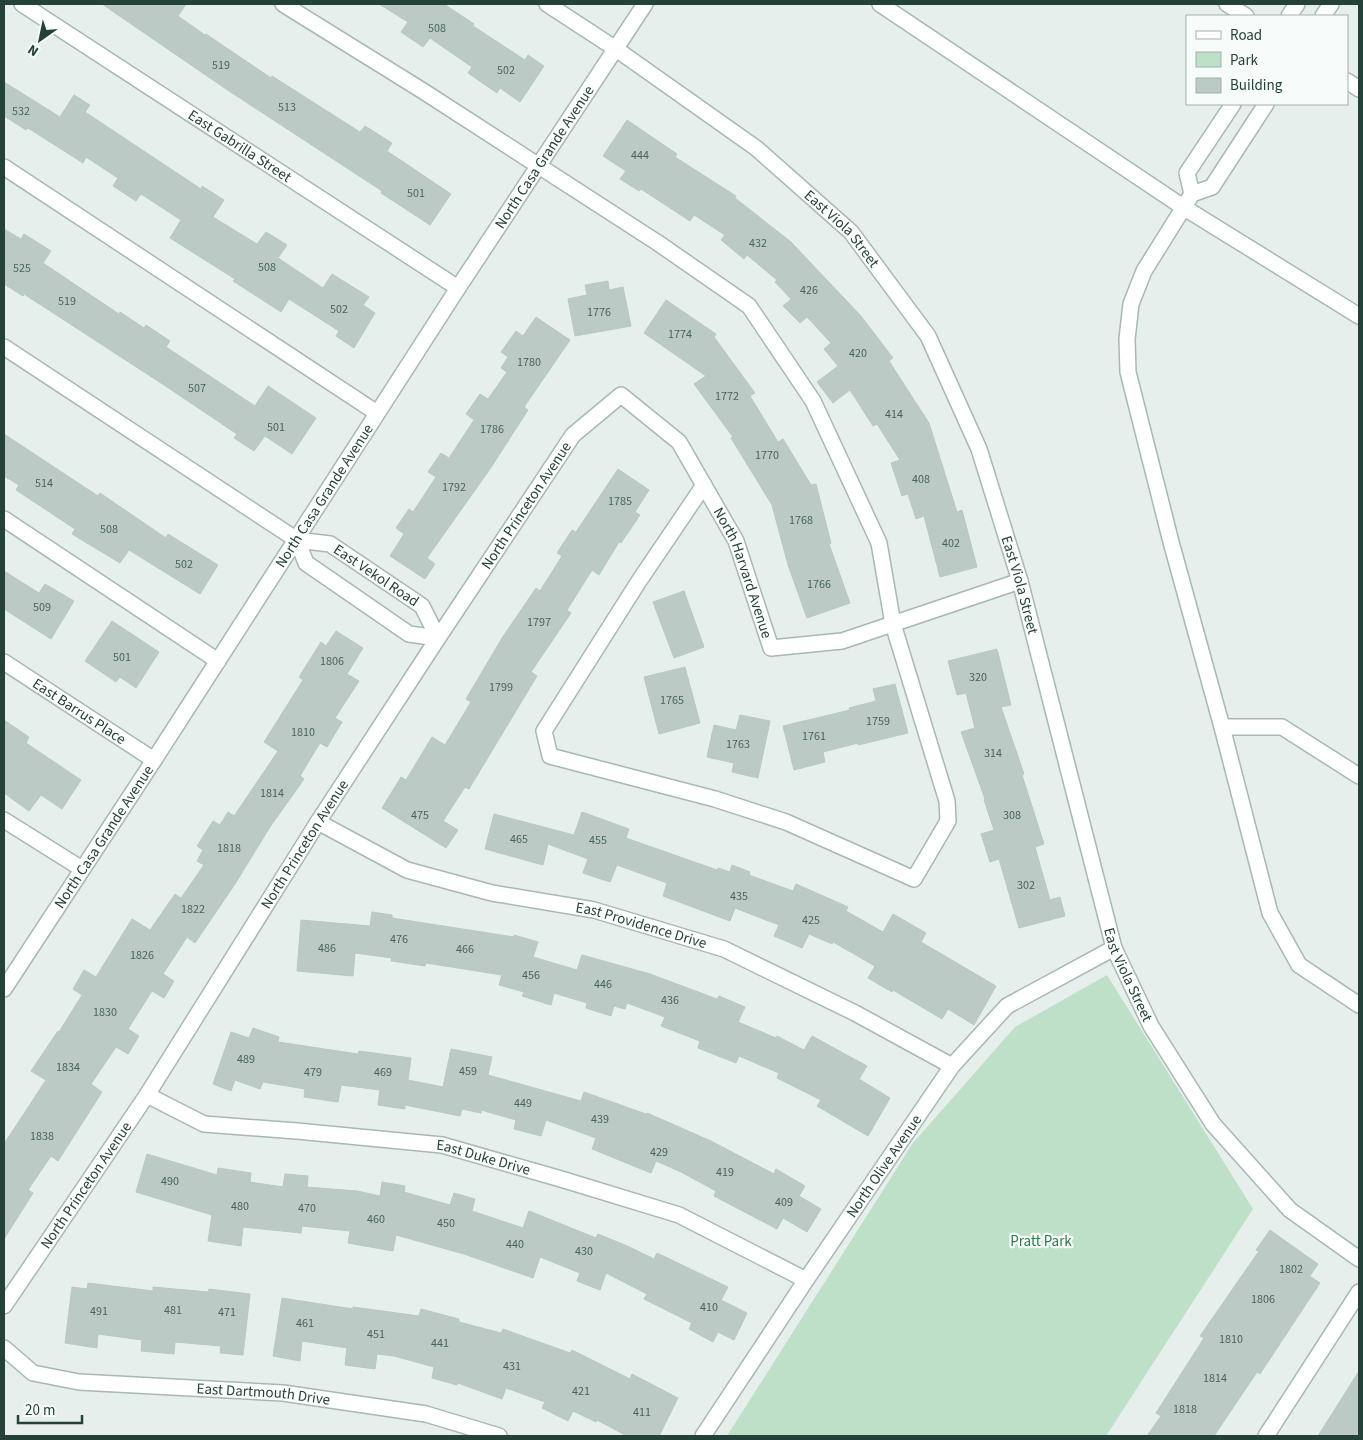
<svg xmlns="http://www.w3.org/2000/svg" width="1363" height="1440" viewBox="0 0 1363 1440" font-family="'Source Sans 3',sans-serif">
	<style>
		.green { fill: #bfe0c8 }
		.building { fill: #bbcac4; stroke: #b8c9c2 }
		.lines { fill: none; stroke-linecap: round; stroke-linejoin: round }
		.minor-casing { stroke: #a8b8b2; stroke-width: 18 }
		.minor { stroke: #fff; stroke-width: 15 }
		.labels { text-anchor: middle; stroke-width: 4.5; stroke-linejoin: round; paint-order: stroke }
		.number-label { font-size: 12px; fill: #4a645c }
		.street-label { font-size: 15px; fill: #24423a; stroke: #f7fbf9 }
		.park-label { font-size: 15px; fill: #2d7a4b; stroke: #f7fbf9 }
	</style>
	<rect width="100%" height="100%" fill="#e6efeb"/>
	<!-- green -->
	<polygon class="green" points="1107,975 1253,1209 1106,1436 727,1436 913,1143 1015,1027"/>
	<!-- building -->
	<g class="building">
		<polygon points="102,4 186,4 178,16 205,35 206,34 271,78 272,76 360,132 365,126 392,143 387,151 451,194 430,225 381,193 382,191 229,91"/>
		<polygon points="379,4 444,4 474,24 473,26 525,60 528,55 544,66 520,102 500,88 497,93 468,73 472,67 430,38 423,47 401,32 408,22"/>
		<polygon points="4,82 60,117 74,95 90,105 85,112 201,189 202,186 224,200 213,217 257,244 266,232 287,245 278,258 323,288 332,274 369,297 363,305 375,313 354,348 336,336 339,331 289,299 281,312 233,281 235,279 170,238 181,220 141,194 136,201 113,186 118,178 86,157 83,163 28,128 26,130 4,116"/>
		<polygon points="627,120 677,154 675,157 736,196 735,198 791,242 861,316 893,358 889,361 929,423 957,512 962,510 977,567 940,577 924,516 916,519 908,494 902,496 891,463 900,460 877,424 873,426 850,390 833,403 817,382 838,366 824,349 831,343 807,317 800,323 783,306 791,299 775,282 777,280 747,255 744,259 721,240 725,235 694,215 690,221 641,189 639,191 620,179 626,171 603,156"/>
		<polygon points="4,229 21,239 24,234 51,251 43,263 119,314 120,312 144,328 146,325 170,341 166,347 255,406 268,386 316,418 292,454 265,436 254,451 234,438 237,434 164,385 24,294 23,296 4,284"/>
		<polygon points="608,281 609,290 623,287 631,326 575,336 568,299 587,295 585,285"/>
		<polygon points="666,300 716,334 714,337 755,393 750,396 778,442 783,439 811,485 816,484 831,543 829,544 850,603 807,618 788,565 772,505 731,438 733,437 694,384 706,376 644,333"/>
		<polygon points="536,317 570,340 524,407 528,410 490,469 427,558 435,564 425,579 390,556 404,534 396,528 409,509 413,512 436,477 428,472 441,453 449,458 474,420 466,414 480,394 488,399 507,372 501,368 508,357 501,352 516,331 523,336"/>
		<polygon points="4,434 98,496 100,493 166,538 168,534 218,565 200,594 129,550 120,563 72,534 75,529 16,490 19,485 4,476"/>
		<polygon points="618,469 649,490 635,512 640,515 621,543 619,542 599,575 592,570 567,610 571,613 531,672 537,676 469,789 465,787 443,821 458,830 446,848 382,808 401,777 406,780 432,737 445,745 471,702 466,699 502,638 536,588 540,591 562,556 557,553 572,530 576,532"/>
		<polygon points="4,571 39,593 45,584 74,601 51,639 4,609"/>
		<polygon points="684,591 704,647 674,658 653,602"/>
		<polygon points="112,621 159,652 136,688 120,677 116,682 85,661"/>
		<polygon points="336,631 363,648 347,674 359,681 335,718 342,722 327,747 320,743 300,776 304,779 270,827 235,884 195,943 187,937 163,974 174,981 164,998 152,991 128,1029 139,1036 128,1054 116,1047 91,1084 102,1092 58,1161 51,1156 28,1190 33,1193 4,1239 4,1144 46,1080 31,1071 58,1031 59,1032 82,995 73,989 84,970 96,977 132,919 150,930 175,894 181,898 204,865 197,861 203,850 197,846 213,821 220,825 228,812 234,816 278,751 264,742 303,680 299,677 321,642 326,646"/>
		<polygon points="997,649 1011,705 1001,707 1024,774 1022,775 1044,844 1035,847 1050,900 1060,897 1065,916 1019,928 999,859 990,862 981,834 994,830 984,800 985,799 961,732 975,728 966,693 957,695 948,661"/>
		<polygon points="685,667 700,723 659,734 644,677"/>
		<polygon points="895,684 908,733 858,745 858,743 823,752 825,762 794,770 783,726 850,710 849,708 876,701 873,689"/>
		<polygon points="740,715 770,721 758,778 732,772 734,763 707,757 714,725 736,730"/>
		<polygon points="4,720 29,737 26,743 81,780 62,809 41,795 29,811 4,793"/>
		<polygon points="582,812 629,829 626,838 717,870 718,868 730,872 732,865 750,872 749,875 793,891 796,884 848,907 846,911 883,932 893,914 926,933 921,942 996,986 974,1025 948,1009 942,1019 893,990 892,992 868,978 875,966 833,942 832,944 809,934 802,948 774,936 779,925 735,908 730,921 663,896 667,883 617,865 610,882 583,873 588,859 548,844 543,865 485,849 494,814 574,835"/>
		<polygon points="372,912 392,915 392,918 514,937 514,935 538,942 533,957 577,970 582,955 650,974 717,999 719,996 745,1007 738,1022 776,1038 777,1036 804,1050 812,1036 867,1066 859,1079 890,1098 868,1136 817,1106 821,1100 777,1078 779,1073 739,1056 736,1063 698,1048 700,1041 661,1026 665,1017 627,1003 625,1009 614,1006 611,1016 586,1008 587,1003 554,993 551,1005 522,996 524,992 499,985 502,975 426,963 425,966 391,961 392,958 355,953 353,976 297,971 301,920 370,926"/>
		<polygon points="253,1028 279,1037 278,1042 358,1054 359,1051 411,1058 408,1080 443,1087 451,1049 492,1057 488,1075 581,1101 584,1092 646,1114 647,1113 711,1141 774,1174 776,1169 805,1186 799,1196 821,1209 807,1232 783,1218 777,1229 714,1196 716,1191 681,1172 656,1161 651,1173 592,1149 596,1138 546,1120 541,1136 514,1129 516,1120 481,1110 481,1113 462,1109 460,1116 405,1105 405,1109 378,1105 380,1090 341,1085 338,1102 304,1097 305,1089 263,1082 260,1089 235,1080 231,1091 213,1084 231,1032 249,1038"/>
		<polygon points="147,1154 217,1175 218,1168 251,1173 250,1182 283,1187 285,1174 308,1176 307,1187 357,1191 380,1196 382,1182 405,1186 404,1192 450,1205 454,1193 475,1199 472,1211 523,1228 529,1211 596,1238 598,1234 625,1245 654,1259 657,1253 728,1287 721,1300 747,1313 734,1340 718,1332 713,1342 689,1329 692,1323 644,1299 647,1294 606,1273 600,1290 577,1281 580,1273 540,1257 533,1278 464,1254 396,1235 393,1251 348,1243 350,1231 302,1226 301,1233 243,1227 241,1246 208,1241 212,1215 136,1192"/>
		<polygon points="1270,1230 1318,1264 1310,1276 1320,1283 1260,1374 1257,1372 1214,1436 1147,1436 1161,1416 1156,1413 1204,1338 1200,1336 1259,1251 1256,1250"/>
		<polygon points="88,1283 153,1291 153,1287 208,1292 209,1289 250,1294 243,1355 220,1353 221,1346 175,1342 174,1354 141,1351 142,1340 98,1334 97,1348 65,1343 72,1287 87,1289"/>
		<polygon points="282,1298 353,1309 353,1307 419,1316 421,1309 459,1319 459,1322 501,1333 503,1329 570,1353 572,1350 630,1379 632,1374 678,1398 659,1436 627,1436 597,1420 596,1422 573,1411 568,1421 542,1408 545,1402 506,1388 502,1399 458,1383 457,1385 432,1378 434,1367 394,1356 377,1354 375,1369 345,1365 347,1348 302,1341 300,1361 273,1356"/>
		<polygon points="1359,1371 1359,1436 1318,1436"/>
	</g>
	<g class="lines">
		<defs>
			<g id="minor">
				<path id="s1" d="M22,4L458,288"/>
				<polyline points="283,4 423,91 658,243 749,306 813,401 879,543 893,624 947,801 948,821 914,879 786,822 715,799 550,756 544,731 639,581 704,485"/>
				<path id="s2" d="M547,4L616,49L756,148L851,232L928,336L979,449L1020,581L1114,948L1151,1026L1213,1124L1290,1210L1359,1259"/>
				<polyline points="880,4 1183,207 1359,316"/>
				<polyline points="1227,4 1246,16"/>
				<polyline points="1289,16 1297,4"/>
				<polyline points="1323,16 1331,4"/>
				<polyline points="1347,81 1359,89"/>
				<polyline points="1266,104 1212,187 1192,194 1144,271 1131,304 1127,339 1128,372 1171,542 1222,727 1270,913 1299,965 1359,1005"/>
				<polyline points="4,167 377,413"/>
				<polyline points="1192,194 1187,173 1233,104"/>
				<path id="s3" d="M4,347L297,540L330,544L422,606L438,638L409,634L306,563L297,540"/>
				<polyline points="4,519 218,661"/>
				<path id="s4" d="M4,662L154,760"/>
				<polyline points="1222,727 1282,727 1359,776"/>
				<polyline points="4,820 82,869"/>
				<path id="s5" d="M318,822L407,870L492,893L594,910L724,949L855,1013L952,1066"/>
				<path id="s6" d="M4,989L154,760L458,288L645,4"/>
				<path id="s7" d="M147,1095L204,1124L297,1131L442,1145L561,1179L679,1215L806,1280"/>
				<path id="s8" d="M4,1306L147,1095L318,822L438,638L573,435L621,395L679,442L736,541L771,648L842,641L1020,581"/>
				<path id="s9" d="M4,1348L33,1373L79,1382L283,1393L426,1414L499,1436"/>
				<path id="s10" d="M703,1436L806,1280L952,1066L1007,1006L1114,948"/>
				<polyline points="1266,1436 1359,1292"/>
			</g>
		</defs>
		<!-- minor casing -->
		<use href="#minor" class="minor-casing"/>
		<!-- minor -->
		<use href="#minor" class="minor"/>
	</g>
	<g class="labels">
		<!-- number labels -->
		<g class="number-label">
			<text x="437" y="32">508</text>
			<text x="221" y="69">519</text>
			<text x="506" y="74">502</text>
			<text x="287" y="111">513</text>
			<text x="21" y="115">532</text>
			<text x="640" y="159">444</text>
			<text x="416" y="197">501</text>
			<text x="758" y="247">432</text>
			<text x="267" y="271">508</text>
			<text x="22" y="272">525</text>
			<text x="809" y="294">426</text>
			<text x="67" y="305">519</text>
			<text x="339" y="313">502</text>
			<text x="599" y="316">1776</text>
			<text x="680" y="338">1774</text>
			<text x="858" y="357">420</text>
			<text x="529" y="366">1780</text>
			<text x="197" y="392">507</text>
			<text x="727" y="400">1772</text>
			<text x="894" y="418">414</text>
			<text x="276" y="431">501</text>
			<text x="492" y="433">1786</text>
			<text x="767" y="459">1770</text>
			<text x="921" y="483">408</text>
			<text x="44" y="487">514</text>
			<text x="454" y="491">1792</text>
			<text x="620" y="505">1785</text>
			<text x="801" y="524">1768</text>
			<text x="109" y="533">508</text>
			<text x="951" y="547">402</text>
			<text x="184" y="568">502</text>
			<text x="819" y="588">1766</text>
			<text x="42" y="611">509</text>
			<text x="539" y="626">1797</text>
			<text x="122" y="661">501</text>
			<text x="332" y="665">1806</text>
			<text x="978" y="681">320</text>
			<text x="501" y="691">1799</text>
			<text x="672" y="704">1765</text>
			<text x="878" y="725">1759</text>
			<text x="303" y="736">1810</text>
			<text x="814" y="740">1761</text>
			<text x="738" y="748">1763</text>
			<text x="993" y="757">314</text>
			<text x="272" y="797">1814</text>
			<text x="420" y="819">475</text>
			<text x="1012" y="819">308</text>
			<text x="519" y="843">465</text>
			<text x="598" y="844">455</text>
			<text x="229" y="852">1818</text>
			<text x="1026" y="889">302</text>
			<text x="739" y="900">435</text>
			<text x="193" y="913">1822</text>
			<text x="811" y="924">425</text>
			<text x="399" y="943">476</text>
			<text x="327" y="952">486</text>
			<text x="465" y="953">466</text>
			<text x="142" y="959">1826</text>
			<text x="531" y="979">456</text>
			<text x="603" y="988">446</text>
			<text x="670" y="1004">436</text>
			<text x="105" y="1016">1830</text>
			<text x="246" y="1063">489</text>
			<text x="68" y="1071">1834</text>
			<text x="468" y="1075">459</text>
			<text x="313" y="1076">479</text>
			<text x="383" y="1076">469</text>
			<text x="523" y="1107">449</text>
			<text x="600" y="1123">439</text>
			<text x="42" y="1140">1838</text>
			<text x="659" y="1156">429</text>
			<text x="725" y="1176">419</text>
			<text x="170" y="1185">490</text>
			<text x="784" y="1206">409</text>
			<text x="240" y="1210">480</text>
			<text x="307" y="1212">470</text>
			<text x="376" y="1223">460</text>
			<text x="446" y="1227">450</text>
			<text x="515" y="1248">440</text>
			<text x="584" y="1255">430</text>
			<text x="1291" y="1273">1802</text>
			<text x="1263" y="1303">1806</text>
			<text x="709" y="1311">410</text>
			<text x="173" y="1314">481</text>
			<text x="99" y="1315">491</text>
			<text x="227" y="1316">471</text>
			<text x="305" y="1327">461</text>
			<text x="376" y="1338">451</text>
			<text x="1231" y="1343">1810</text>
			<text x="440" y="1347">441</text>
			<text x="512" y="1370">431</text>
			<text x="1215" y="1382">1814</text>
			<text x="581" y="1395">421</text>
			<text x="1185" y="1413">1818</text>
			<text x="642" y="1416">411</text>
		</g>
		<!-- street labels -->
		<g class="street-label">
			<text dy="5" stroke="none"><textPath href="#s1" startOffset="260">East Gabrilla Street</textPath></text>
			<text dy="5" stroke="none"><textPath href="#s6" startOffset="992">North Casa Grande Avenue</textPath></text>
			<text dy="5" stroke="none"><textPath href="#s2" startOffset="372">East Viola Street</textPath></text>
			<text dy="5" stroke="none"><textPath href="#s6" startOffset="588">North Casa Grande Avenue</textPath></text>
			<text dy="5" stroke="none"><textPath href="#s8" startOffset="956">North Princeton Avenue</textPath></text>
			<text dy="5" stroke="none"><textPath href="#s8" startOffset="1324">North Harvard Avenue</textPath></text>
			<text dy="5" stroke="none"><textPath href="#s3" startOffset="440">East Vekol Road</textPath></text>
			<text dy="5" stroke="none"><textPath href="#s2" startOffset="776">East Viola Street</textPath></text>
			<text dy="5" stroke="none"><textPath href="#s4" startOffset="90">East Barrus Place</textPath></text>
			<text dy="5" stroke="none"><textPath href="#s6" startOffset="182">North Casa Grande Avenue</textPath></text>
			<text dy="5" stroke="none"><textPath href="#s8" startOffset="551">North Princeton Avenue</textPath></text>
			<text dy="5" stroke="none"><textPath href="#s5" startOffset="342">East Providence Drive</textPath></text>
			<text dy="5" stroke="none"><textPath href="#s2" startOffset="1181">East Viola Street</textPath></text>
			<text dy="5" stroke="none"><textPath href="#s7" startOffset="346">East Duke Drive</textPath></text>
			<text dy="5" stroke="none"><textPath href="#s10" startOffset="325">North Olive Avenue</textPath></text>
			<text dy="5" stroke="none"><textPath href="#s8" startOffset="146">North Princeton Avenue</textPath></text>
			<text dy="5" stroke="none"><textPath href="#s9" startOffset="270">East Dartmouth Drive</textPath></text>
		</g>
		<!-- park labels -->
		<g class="park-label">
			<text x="1041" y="1246">Pratt Park</text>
		</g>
	</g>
	<!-- border -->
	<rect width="1363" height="1440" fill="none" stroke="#24423a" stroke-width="10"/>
	<!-- legend -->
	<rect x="1186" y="15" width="162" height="90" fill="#f7fbf9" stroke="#a3b1ad"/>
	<rect x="1196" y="31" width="25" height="8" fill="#ffffff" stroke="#a3b1ad"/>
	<text x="1230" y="40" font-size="15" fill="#24423a">Road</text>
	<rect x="1196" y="52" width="25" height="15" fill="#bfe0c8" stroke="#a3b1ad"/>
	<text x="1230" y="65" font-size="15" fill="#24423a">Park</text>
	<rect x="1196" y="78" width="25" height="15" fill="#bbcac4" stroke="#a3b1ad"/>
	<text x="1230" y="90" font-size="15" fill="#24423a">Building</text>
	<!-- north arrow -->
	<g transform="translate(40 40) rotate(213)" stroke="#f7fbf9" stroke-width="4" paint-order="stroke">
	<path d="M0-4L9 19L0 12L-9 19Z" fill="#24423a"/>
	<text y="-8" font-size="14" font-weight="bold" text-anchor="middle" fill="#24423a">N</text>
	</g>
	<!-- scale -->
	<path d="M18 1415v8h64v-8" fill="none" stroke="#24423a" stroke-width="2.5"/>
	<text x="25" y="1415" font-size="15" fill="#24423a" stroke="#f7fbf9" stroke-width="4" paint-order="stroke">20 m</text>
</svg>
